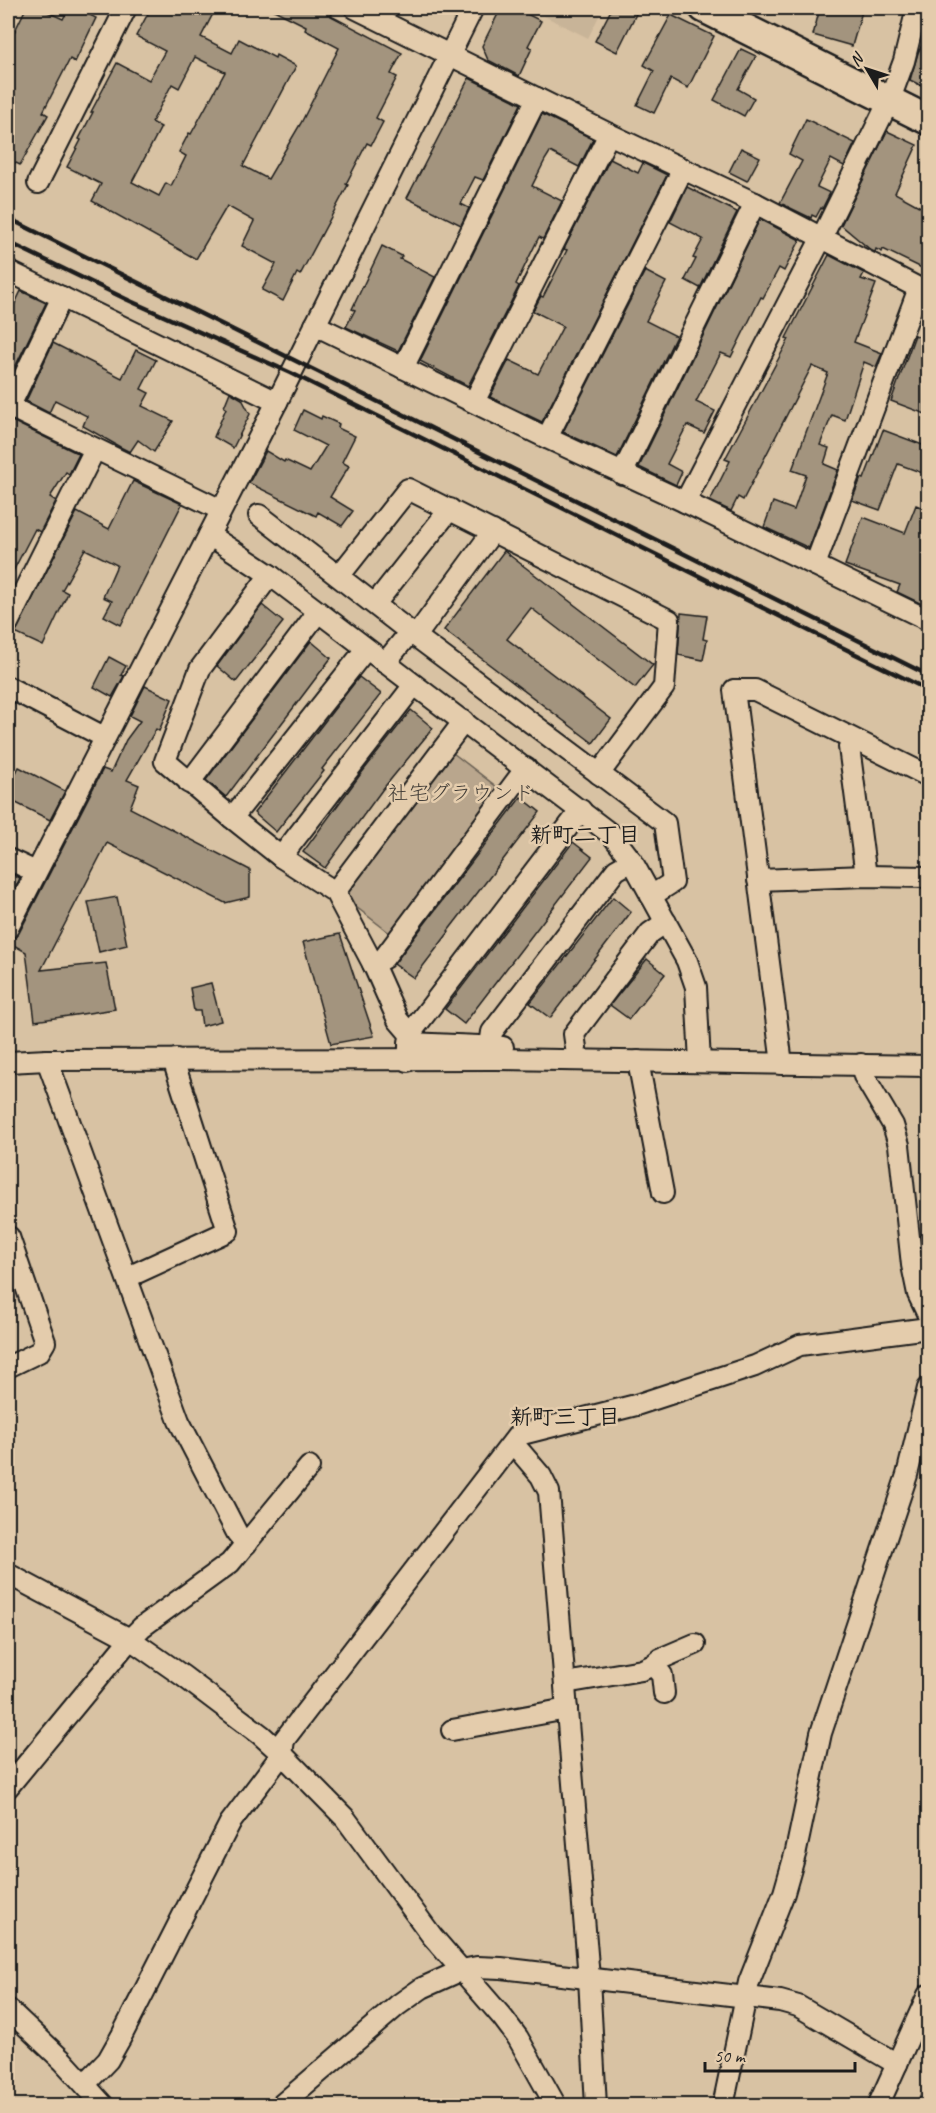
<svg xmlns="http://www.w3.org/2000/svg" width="936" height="2113" viewBox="0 0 936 2113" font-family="Caveat,'Klee One',sans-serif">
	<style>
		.built { fill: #c8b498 }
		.green { fill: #b9a68d; stroke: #6a6154; stroke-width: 1.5 }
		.water { fill: #908270; stroke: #62594e; stroke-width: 1.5 }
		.building { fill: #a3947e; stroke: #1c1c1c; stroke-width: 1.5; fill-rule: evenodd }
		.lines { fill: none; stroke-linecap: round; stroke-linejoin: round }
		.minor-casing { stroke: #1c1c1c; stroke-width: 24 }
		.highway-casing { stroke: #1c1c1c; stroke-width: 33 }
		.minor { stroke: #e4ccac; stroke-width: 20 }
		.highway { stroke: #e4ccac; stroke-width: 28 }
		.rail { stroke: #1c1c1c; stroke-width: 4.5 }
		.labels { text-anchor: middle; stroke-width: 5; stroke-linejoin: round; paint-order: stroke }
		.park-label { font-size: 21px; fill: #433e38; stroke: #e4ccac }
		.neighbourhood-label { font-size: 22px; font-weight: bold; fill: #1c1c1c; stroke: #e4ccac }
	</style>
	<rect width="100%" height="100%" fill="#d8c2a3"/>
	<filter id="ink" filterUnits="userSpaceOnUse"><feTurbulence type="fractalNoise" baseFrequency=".0167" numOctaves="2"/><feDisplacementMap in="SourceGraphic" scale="12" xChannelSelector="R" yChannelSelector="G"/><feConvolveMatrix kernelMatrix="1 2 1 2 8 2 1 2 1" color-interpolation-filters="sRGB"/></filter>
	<g filter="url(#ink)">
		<!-- built -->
		<polygon class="built" points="528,8 603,8 588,38"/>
		<!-- green -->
		<polygon class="green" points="453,753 502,791 391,934 342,896"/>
		<!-- water -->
		<polygon class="water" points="928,2077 928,2105 916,2105"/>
		<!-- building -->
		<g class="building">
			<polygon points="26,8 39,8 63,19 69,8 76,8 96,18 75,62 70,59 43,112 48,115 20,165 8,159 8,45"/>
			<path d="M151,8H216L201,37L232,53L239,39L275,58L276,55L296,66L243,166L268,179L301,123L339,48L305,30L306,26L270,8H335L331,16L402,53L391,74L397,77L376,118L383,122L371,145L367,143L346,184L348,185L300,275L297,273L283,301L262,290L276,264L242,246L254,221L227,206L196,259L92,201L101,184L67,167L81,140L79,139L93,112H91L117,63L149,80L165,51L136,36ZM195,57L225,72L191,134L189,133L179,152L186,156L171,186L166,183L159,196L132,182L161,127L152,122L172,84L179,88Z"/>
			<polygon points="501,8 515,8 541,21 528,46 532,48 519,76 488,60 482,46"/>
			<polygon points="612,8 639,8 617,52 595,41"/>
			<polygon points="820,8 863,8 852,46 813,35"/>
			<polygon points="671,15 714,36 688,88 671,79 654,113 637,105 654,71 644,65"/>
			<polygon points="928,33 928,89 910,80 918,53"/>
			<polygon points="741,49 756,56 738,89 754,98 744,116 714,100"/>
			<polygon points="469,78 521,104 483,180 475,177 461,204 469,208 461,225 407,198"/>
			<polygon points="542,114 593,139 579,167 550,152 545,160 532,186 562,201 543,239 539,237 516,284 519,286 468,386 420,361"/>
			<polygon points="806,119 855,143 844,166 831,159 817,187 830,193 822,209 821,208 816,217 812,215 811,218 780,203 802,161 789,154"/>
			<polygon points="887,131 917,145 895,193 928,211 928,271 883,249 882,252 876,249 875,252 872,251 841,225"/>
			<polygon points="741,148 760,157 747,181 729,172"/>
			<polygon points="610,159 638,173 643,163 667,175 542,422 490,397 509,360 538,374 563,326 533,311 541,296 543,297 567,250 564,249"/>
			<polygon points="687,187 737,212 700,288 685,280 696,259 693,258 703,239 670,222"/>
			<polygon points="762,220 800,240 784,271 779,268 763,298 761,297 731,357 721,353 696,402 715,411 704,433 687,425 667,464 682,472 676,485 639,467 759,221"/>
			<polygon points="382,246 402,256 400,259 435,277 398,351 346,327 355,310 352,309"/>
			<polygon points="829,255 864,273 861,279 876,284 854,342 882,353 876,367 864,362 845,420 832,415 820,445 829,448 824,464 838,470 809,548 764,527 773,502 794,510 806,475 792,470 828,373 812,366 743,500 738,497 731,511 710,501 730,461 725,459 789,339 786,338"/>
			<polygon points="645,271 666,282 646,321 676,336 617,457 563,432"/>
			<polygon points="21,291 46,303 15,367 8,364 8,318"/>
			<polygon points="915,335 928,340 928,415 891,401"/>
			<polygon points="53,343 122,378 136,350 156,360 141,389 149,393 142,406 173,421 154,452 138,440 130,452 120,447 83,426 87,416 55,400 49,413 26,401"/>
			<polygon points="230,392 242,399 250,414 233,448 214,437 226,408 224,407"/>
			<polygon points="303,410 321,419 322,416 339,424 338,428 355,436 342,462 349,466 330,497 353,511 342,526 318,512 316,516 249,483 266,451 284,462 285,460 310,472 326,446 294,430"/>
			<polygon points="12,421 79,454 69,474 66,472 50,497 56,501 40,532 35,529 8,581 8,422"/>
			<polygon points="883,430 928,447 928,475 898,464 880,510 852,500 861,478 864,479"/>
			<polygon points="133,481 182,504 121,625 104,616 112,601 103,597 117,565 85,549 62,590 68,593 43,646 15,633 77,512 109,529"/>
			<polygon points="916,505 928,510 928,571 924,583 928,585 928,607 897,592 900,585 845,565 863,517 905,533"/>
			<polygon points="504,551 653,665 635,688 531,608 507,639 611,719 593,743 444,630"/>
			<polygon points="262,605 283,622 236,682 217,666"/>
			<polygon points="681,613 707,616 703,639 707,640 703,660 678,655"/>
			<polygon points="311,641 331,658 226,797 206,780"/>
			<polygon points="109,657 126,666 121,675 124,676 112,697 94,687"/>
			<polygon points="359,677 381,694 322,769 324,771 276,832 254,813"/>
			<polygon points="145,686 172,699 159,731 156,729 127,780 139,785 130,808 250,870 250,897 225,903 107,843 41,970 106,963 115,1009 35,1021 26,952 8,942 8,940 14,938 19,933 103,769 111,772 126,740 140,721 130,716"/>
			<polygon points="411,710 433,728 382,790 325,868 303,852 360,775"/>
			<polygon points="19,767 65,791 50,820 8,799 8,781 11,782"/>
			<polygon points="521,797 540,812 448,931 449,932 414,978 394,964"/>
			<polygon points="573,842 592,857 464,1024 445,1009"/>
			<polygon points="8,872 20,878 8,903"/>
			<polygon points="117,897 127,945 99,952 88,902"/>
			<polygon points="613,897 631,912 550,1018 530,1003"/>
			<polygon points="340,934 374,1036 331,1044 303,942"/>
			<polygon points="647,959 665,974 629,1019 610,1005"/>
			<polygon points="211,983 221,1021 202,1026 200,1011 194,1011 190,988"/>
		</g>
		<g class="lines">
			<defs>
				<g id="minor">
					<polyline points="355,8 609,134 755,203 928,293"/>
					<polyline points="38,183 126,8"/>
					<polyline points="8,271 277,402"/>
					<polyline points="315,325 547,438 685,502 928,620"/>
					<polyline points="403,368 537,98"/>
					<polyline points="474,402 609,134"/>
					<polyline points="8,406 221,510"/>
					<polyline points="8,410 62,297"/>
					<polyline points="547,438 683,169"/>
					<polyline points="622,474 755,203"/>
					<polyline points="685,502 822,237 890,99 904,61 917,8"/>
					<polyline points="259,515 410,632"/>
					<polyline points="209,535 270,575 612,835 632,861 687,961 696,987 700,1062"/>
					<polyline points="815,565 919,288"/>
					<polyline points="270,575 200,669 165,761 232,818 281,857 335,892 373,964 398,1020 410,1034 408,1061"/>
					<polyline points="340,575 408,489 669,620 664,687 599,774"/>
					<polyline points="375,604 450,509"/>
					<polyline points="8,623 95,449"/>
					<polyline points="416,636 493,531"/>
					<polyline points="385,663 410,632 665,823 673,882 651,896"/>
					<polyline points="8,687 104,737"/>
					<polyline points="853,740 849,747 866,876"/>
					<polyline points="189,783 318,612"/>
					<polyline points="232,818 366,649"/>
					<polyline points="281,857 414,685"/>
					<polyline points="8,859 36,872"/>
					<polyline points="758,880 866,876 928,877"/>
					<polyline points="335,892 464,721"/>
					<polyline points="8,928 277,402 473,8"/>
					<polyline points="373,964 384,958 526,768"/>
					<polyline points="410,1034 581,810"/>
					<polyline points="409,1043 503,1047"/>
					<polyline points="490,1046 492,1032 616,870 632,861"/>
					<polyline points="576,1048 574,1034 650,933 666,922"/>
					<polyline points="47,1060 179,1421 237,1533 246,1544"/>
					<polyline points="638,1061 663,1193"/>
					<polyline points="8,1062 47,1060 496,1059 928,1066"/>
					<polyline points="782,1064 734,690 755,690 928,776"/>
					<polyline points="861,1064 864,1076 893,1125 899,1145 912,1265 918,1294 928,1315"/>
					<polyline points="128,1277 228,1231 176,1069 176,1059"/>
					<polyline points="8,1367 39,1352 45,1342 9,1237"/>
					<polyline points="513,1443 541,1476 549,1492 589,1978 596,2106"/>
					<polyline points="8,1574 130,1639 183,1676 261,1735 282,1754 345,1818 432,1936 503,2018 518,2038 556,2106"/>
					<polyline points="565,1683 642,1670 653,1665"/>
					<polyline points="664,1693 662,1675 653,1665 660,1659 695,1644"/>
					<polyline points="452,1730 567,1709"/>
					<polyline points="8,1787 130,1639 142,1627 230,1563 309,1467"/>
					<polyline points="8,2009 63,2061 104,2106"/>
					<polyline points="85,2084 108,2060 121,2037 230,1823 282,1754 284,1740 518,1435 636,1405 755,1366 800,1345 928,1328"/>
					<polyline points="280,2106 398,2005 422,1988 462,1970 477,1967 501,1968 780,2001 798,2006 897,2064"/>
					<polyline points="723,2106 749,1982 784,1893 796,1851 821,1733 907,1475 928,1388"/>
					<polyline points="878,2106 928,1995"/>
				</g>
				<polyline id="highway" points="704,8 928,120"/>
			</defs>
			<!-- minor casing -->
			<use href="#minor" class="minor-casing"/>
			<!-- highway casing -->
			<use href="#highway" class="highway-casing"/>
			<!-- minor -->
			<use href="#minor" class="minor"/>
			<!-- highway -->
			<use href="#highway" class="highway"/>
			<!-- rail -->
			<g class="rail">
				<polyline points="8,218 928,675"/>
				<polyline points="8,242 128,300 291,373 928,690"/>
			</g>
		</g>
	</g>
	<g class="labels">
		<!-- park labels -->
		<g class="park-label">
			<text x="461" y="800">社宅グラウンド</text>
		</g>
		<!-- neighbourhood labels -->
		<g class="neighbourhood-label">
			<text x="585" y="842">新町二丁目</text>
			<text x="565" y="1424">新町三丁目</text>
		</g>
	</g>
	<!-- margin -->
	<rect width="936" height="2113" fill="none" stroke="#e4ccac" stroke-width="30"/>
	<rect x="15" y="15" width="906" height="2083" fill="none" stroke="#1c1c1c" stroke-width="2" filter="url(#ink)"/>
	<!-- north arrow -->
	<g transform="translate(867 69) rotate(309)" stroke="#e4ccac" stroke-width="4.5" paint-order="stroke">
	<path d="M0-4.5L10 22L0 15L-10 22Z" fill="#1c1c1c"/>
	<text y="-9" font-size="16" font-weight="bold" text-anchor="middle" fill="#1c1c1c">N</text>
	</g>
	<!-- scale -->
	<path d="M705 2062v9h150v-9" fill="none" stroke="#1c1c1c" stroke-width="3"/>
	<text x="714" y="2062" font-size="18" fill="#1c1c1c" stroke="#e4ccac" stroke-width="4.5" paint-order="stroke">50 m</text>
</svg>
